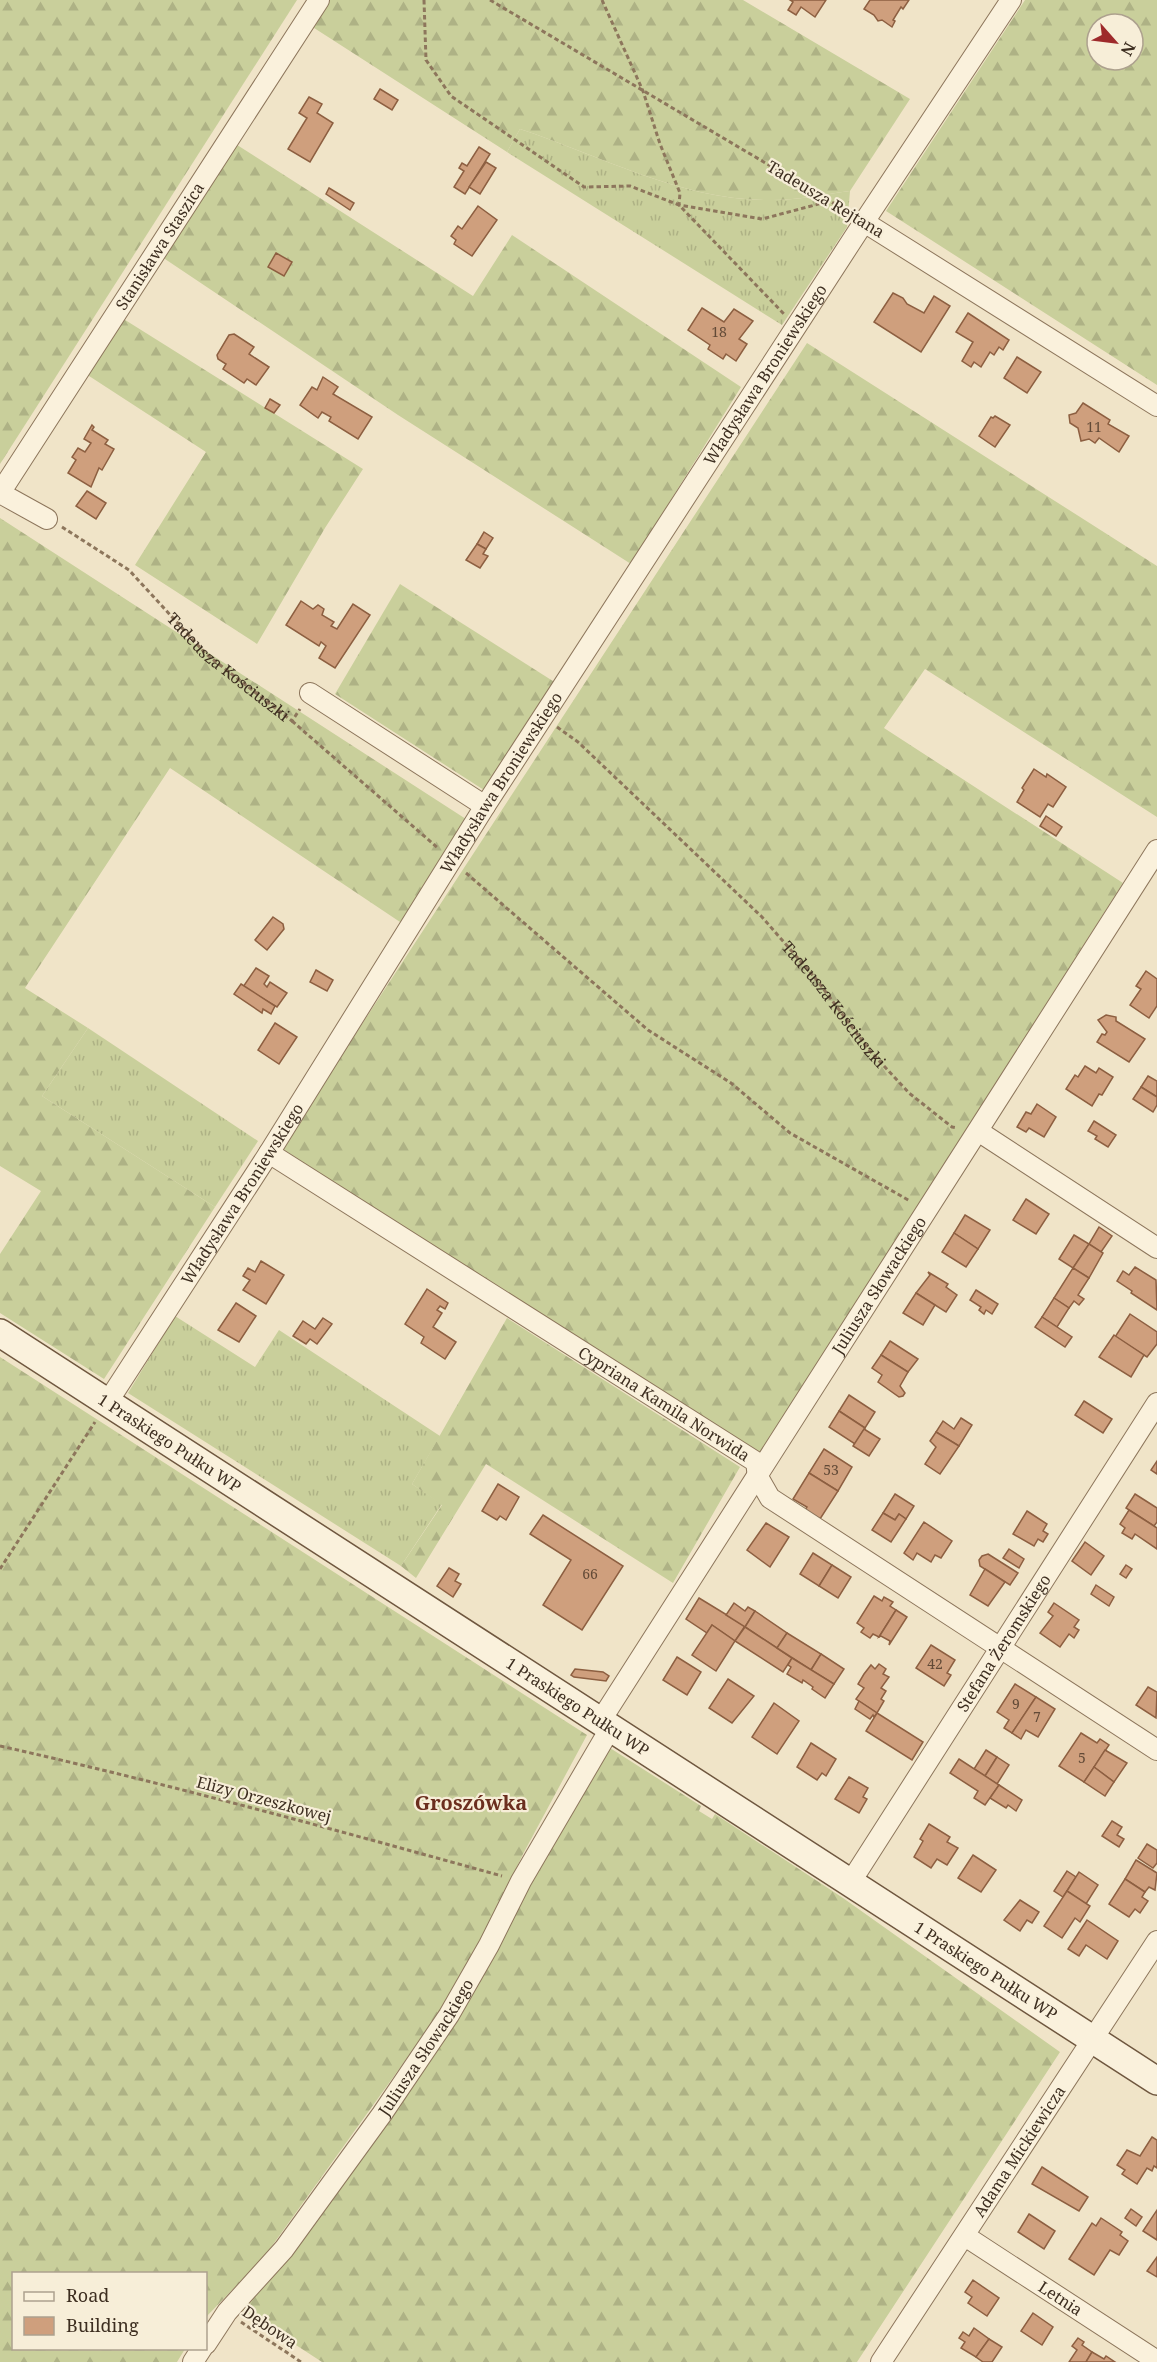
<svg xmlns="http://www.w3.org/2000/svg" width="1157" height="2362" viewBox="0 0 1157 2362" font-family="'Noto Serif',serif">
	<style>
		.grass { fill: url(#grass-tufts) }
		.forest { fill: url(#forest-firs); fill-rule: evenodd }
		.building { fill: #cf9f7d; stroke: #8d5f41; stroke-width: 1.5 }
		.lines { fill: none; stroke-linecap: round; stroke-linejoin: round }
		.street-casing { stroke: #8d765c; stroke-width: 22 }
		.secondary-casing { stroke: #6f573f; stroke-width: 30 }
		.path { stroke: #8d765c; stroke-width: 3; stroke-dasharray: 4.5 3; stroke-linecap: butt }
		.street { stroke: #faf1dc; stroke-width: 20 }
		.secondary { stroke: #faf1dc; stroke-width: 27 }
		.labels { text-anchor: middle; stroke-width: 4.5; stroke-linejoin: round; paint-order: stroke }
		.number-label { font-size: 14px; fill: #624a37 }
		.street-label { font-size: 16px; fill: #3d2e20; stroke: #f7eed8 }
		.quarter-label { font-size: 20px; font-weight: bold; fill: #6b2e1e; stroke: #f7eed8 }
	</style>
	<defs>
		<pattern id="grass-tufts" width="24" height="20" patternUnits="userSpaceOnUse" patternTransform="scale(1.5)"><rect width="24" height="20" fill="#c9cf9b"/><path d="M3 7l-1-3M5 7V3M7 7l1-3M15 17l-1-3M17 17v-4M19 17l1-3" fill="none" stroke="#aeb285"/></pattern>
		<pattern id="forest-firs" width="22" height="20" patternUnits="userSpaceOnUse" patternTransform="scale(1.5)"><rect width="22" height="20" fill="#c9cf9b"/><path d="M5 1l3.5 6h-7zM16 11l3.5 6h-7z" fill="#aeb285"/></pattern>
	</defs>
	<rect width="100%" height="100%" fill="#f0e4c8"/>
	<!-- grass -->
	<g class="grass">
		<path d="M520,129C602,156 684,202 773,200C799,200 825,194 850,191L847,227L782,325L507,152Z"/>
		<polygon points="88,1028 258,1141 215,1207 42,1096"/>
		<polygon points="175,1316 255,1367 279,1330 440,1436 412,1484 442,1504 401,1566 128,1393"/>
	</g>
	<!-- forest -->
	<g class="forest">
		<polygon points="0,0 297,0 0,464"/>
		<path d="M327,0H743L910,99L850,191C825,194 799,200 773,200C684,202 602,156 520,129L507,152L311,26Z"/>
		<path d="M1025,0H1157V385L886,211ZM1097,24H1133V60H1097Z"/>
		<polygon points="234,143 473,296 512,235 741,387 631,564 398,415 162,257"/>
		<polygon points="122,318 363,469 325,528 257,644 135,565 206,452 86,374"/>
		<polygon points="807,343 1157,566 1157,817 925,669 884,728 1123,883 761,1453 519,1302 281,1148"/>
		<polygon points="0,518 469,821 403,924 170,768 25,988 88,1028 42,1096 215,1207 104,1379 0,1313 0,1254 41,1191 0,1166"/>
		<polygon points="400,584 556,683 487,792 335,694"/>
		<polygon points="507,1318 740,1467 673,1583 486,1464 416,1578 401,1566 442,1505 412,1484"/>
		<polygon points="0,1357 587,1735 523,1854 485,1935 435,2019 264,2257 206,2317 206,2274 14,2274 14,2348 185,2349 177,2362 0,2362"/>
		<polygon points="610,1748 701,1806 699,1811 712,1819 715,1814 843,1898 1060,2052 857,2362 322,2362 242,2310 287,2256"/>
	</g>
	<!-- building -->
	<g class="building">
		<polygon points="790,0 826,0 815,17 801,7 796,15 788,10 793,2"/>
		<polygon points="870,0 909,0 903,9 901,7 893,20 895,21 892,27 882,20 878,21 874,15 864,9"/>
		<polygon points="380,89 398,100 392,110 374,99"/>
		<polygon points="309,97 322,104 317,113 333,123 310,162 288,149 307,118 299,113"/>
		<polygon points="479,147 490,154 465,194 454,187 464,171 459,168 462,163 467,166"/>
		<polygon points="486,162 496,168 480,194 469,187"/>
		<polygon points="329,188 354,203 350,210 326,194"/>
		<polygon points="478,206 497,220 472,256 454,244 456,240 451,236 458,226 462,229"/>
		<polygon points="276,253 292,262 284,276 268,267"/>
		<polygon points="893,293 903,298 907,304 924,313 934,296 950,306 921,352 874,322"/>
		<polygon points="702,308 724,322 734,309 753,321 739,339 747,344 736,361 726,354 723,359 708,349 710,345 688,330"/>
		<polygon points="968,313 1009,340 1003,350 999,347 994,355 990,352 981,367 974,362 971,367 962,361 973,342 956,332"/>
		<polygon points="234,334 254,347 249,354 269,367 256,385 247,379 244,383 223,369 226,364 218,359 217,355 229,335"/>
		<polygon points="1017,357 1041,372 1027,393 1004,378"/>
		<polygon points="323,377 338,387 333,394 372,417 358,439 329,421 331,417 322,412 318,418 300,405 312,387 317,390"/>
		<polygon points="270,399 280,405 274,413 265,408"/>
		<polygon points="1083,403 1110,420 1108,424 1129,436 1119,452 1099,438 1095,443 1089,439 1081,441 1078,428 1070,423 1069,415 1076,413"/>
		<polygon points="995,416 1010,425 995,447 979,436 991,417 993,418"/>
		<polygon points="92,425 94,427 92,430 108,440 105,444 114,449 102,470 99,468 91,487 68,473 76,460 72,457 78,448 85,452 91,443 84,439"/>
		<polygon points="87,491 106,503 96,519 76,506"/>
		<polygon points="484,532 493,538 486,549 477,544"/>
		<polygon points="477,544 486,549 483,554 488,556 480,568 466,560"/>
		<polygon points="301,601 313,609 318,605 324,609 322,615 334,622 331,626 337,629 353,604 370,615 335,668 319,658 326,646 321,642 319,646 286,625"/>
		<polygon points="1034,769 1046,777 1047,774 1066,787 1053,807 1048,804 1040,817 1017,802 1024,790 1022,788"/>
		<polygon points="1046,816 1062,827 1056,836 1040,826"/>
		<polygon points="273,917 283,924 284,929 267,950 255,940"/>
		<polygon points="256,968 269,976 264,984 267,987 270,982 287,993 277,1007 243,987"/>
		<polygon points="316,970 333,980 327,991 310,982"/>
		<polygon points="1146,971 1157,979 1157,1006 1149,1018 1130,1005 1141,989 1136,986"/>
		<polygon points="241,984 275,1006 271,1014 263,1009 262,1013 234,994"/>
		<polygon points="1106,1015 1116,1017 1116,1021 1145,1039 1129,1062 1097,1042 1102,1034 1105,1035 1107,1032 1098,1020"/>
		<polygon points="275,1023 297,1037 279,1064 258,1050"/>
		<polygon points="1085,1066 1096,1073 1099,1068 1113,1077 1102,1095 1099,1094 1092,1106 1066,1089 1075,1075 1078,1077"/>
		<polygon points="1148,1076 1157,1081 1157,1097 1141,1087"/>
		<polygon points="1141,1087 1157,1097 1157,1105 1153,1112 1133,1099"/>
		<polygon points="1037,1104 1056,1117 1044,1137 1029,1128 1026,1132 1017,1127 1026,1112 1031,1114"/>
		<polygon points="1094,1121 1116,1135 1108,1147 1095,1139 1097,1136 1088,1131"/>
		<polygon points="1026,1199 1049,1214 1036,1234 1013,1220"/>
		<polygon points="965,1215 990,1230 978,1249 954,1233"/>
		<polygon points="1099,1227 1112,1236 1101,1252 1089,1244"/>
		<polygon points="954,1233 978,1249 966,1267 942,1252"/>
		<polygon points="1074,1235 1089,1244 1073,1268 1059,1259"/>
		<polygon points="1089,1244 1103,1253 1089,1278 1073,1268"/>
		<polygon points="261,1261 284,1275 266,1304 243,1290 250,1280 243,1276 248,1268 255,1272"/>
		<polygon points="1135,1267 1156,1280 1157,1310 1131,1293 1132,1291 1117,1281 1123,1271 1129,1275"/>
		<polygon points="1073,1268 1089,1278 1078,1295 1084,1299 1079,1305 1074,1301 1069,1308 1054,1298"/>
		<polygon points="928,1272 948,1284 946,1287 957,1295 946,1312 916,1293 930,1275"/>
		<polygon points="427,1289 448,1303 445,1309 440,1306 437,1310 442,1313 433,1327 456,1342 445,1359 421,1343 424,1337 405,1324"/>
		<polygon points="976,1290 998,1304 992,1314 986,1310 984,1314 979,1310 981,1307 970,1300"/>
		<polygon points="916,1293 935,1305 923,1325 903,1313"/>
		<polygon points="1054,1298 1069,1308 1057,1327 1042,1317"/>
		<polygon points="236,1303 256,1316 239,1342 218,1330"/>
		<polygon points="1130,1314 1157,1332 1157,1344 1147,1357 1115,1337"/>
		<polygon points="1042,1317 1072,1337 1065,1347 1035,1327"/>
		<polygon points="323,1318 332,1324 317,1344 310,1339 306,1344 293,1336 303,1321 315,1329"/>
		<polygon points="1114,1335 1144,1355 1131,1377 1099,1357"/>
		<polygon points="890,1341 918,1359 908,1372 881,1355"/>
		<polygon points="881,1355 908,1372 900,1386 905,1393 903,1396 899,1397 878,1382 882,1375 872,1368"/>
		<polygon points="849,1395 875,1412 865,1428 839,1411"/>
		<polygon points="1084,1401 1112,1419 1103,1433 1075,1415"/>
		<polygon points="839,1411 865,1428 855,1444 829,1427"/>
		<polygon points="961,1418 972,1425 959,1446 936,1432 943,1421 954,1429"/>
		<polygon points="864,1429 880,1439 869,1456 853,1446"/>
		<polygon points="936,1432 959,1446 940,1474 925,1464 936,1447 930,1441"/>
		<polygon points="824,1449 852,1467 838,1491 809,1473"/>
		<polygon points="1157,1461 1157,1474 1151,1470"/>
		<polygon points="809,1473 838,1491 820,1519 805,1510 807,1507 793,1499"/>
		<polygon points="498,1484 519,1497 506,1520 500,1516 497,1520 482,1511"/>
		<polygon points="895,1494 914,1506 906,1519 899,1514 895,1520 883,1513"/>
		<polygon points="1135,1494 1157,1508 1157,1522 1154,1526 1126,1508"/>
		<polygon points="1129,1510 1157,1528 1157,1549 1135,1534 1132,1539 1122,1533 1125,1528 1120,1524"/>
		<polygon points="1027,1511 1047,1524 1043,1531 1048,1534 1043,1542 1038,1539 1034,1546 1013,1534"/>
		<polygon points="883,1513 895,1520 899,1514 906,1519 891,1542 872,1530"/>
		<polygon points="543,1515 623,1566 582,1630 543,1605 571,1560 530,1534"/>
		<polygon points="924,1522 952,1541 941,1558 935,1555 931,1562 917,1553 913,1560 904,1553"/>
		<polygon points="766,1523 789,1537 770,1567 747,1550"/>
		<polygon points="1085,1542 1104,1556 1091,1575 1072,1561"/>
		<polygon points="1009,1549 1024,1559 1019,1568 1003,1558"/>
		<polygon points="813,1553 832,1565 819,1586 800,1574"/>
		<polygon points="988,1554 1018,1573 1010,1585 980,1566 979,1560 982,1556"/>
		<polygon points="832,1565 851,1577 838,1598 819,1586"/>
		<polygon points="1126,1565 1132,1569 1126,1578 1120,1574"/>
		<polygon points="449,1568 459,1574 455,1581 461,1584 453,1597 437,1586"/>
		<polygon points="985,1569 1005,1582 988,1606 970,1595"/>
		<polygon points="1096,1585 1114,1597 1109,1606 1091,1594"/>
		<polygon points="874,1596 882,1601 884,1597 893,1602 890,1606 896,1610 879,1637 873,1634 870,1638 861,1632 864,1628 857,1623"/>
		<polygon points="699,1598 745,1626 735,1641 712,1625 707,1633 686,1619"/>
		<polygon points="734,1603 745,1611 748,1607 755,1611 745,1627 726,1615"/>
		<polygon points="1054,1603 1079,1620 1074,1627 1079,1630 1074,1638 1069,1634 1060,1647 1040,1633 1053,1616 1048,1612"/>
		<polygon points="896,1610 907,1617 889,1645 890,1641 881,1636 879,1637"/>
		<polygon points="755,1611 787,1633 777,1648 745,1627"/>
		<polygon points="712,1625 735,1641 716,1671 692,1655"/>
		<polygon points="745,1627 792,1658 783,1672 735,1641"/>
		<polygon points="787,1633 821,1654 811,1670 777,1648"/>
		<polygon points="931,1645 955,1660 947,1673 951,1675 944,1686 916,1668"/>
		<polygon points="821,1654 844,1669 834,1684 811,1670"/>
		<polygon points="677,1657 701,1672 687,1695 663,1680"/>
		<polygon points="792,1658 834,1684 825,1698 812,1689 813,1687 803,1680 802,1683 787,1674 791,1667 788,1665"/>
		<polygon points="879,1664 886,1669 883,1674 889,1677 881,1688 886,1691 881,1699 884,1701 877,1713 856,1699 864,1688 858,1684 864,1674 871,1665 875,1669"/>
		<polygon points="575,1669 603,1672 609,1676 606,1681 574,1677 571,1675"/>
		<polygon points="728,1679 754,1696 732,1723 709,1708"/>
		<polygon points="1015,1684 1036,1697 1012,1733 1004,1728 1009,1720 997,1712"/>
		<polygon points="1148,1687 1157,1692 1156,1718 1136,1705"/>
		<polygon points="1036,1697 1055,1709 1038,1737 1026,1730 1021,1739 1012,1733"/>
		<polygon points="859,1701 877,1713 874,1717 873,1715 870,1719 855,1709"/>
		<polygon points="774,1703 799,1721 777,1754 752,1737"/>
		<polygon points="877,1713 923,1742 912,1760 866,1731"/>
		<polygon points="1081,1733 1097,1743 1100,1739 1109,1745 1084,1782 1059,1766"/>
		<polygon points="811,1743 836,1759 826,1776 822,1773 817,1780 797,1767"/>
		<polygon points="986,1750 997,1757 985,1776 974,1769"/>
		<polygon points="1105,1750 1127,1763 1114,1782 1094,1767"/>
		<polygon points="997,1757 1009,1765 997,1784 985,1776"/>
		<polygon points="959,1759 999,1785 985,1805 974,1798 978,1791 950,1773"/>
		<polygon points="1094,1767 1114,1782 1105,1796 1084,1782"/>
		<polygon points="849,1777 868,1788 863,1797 867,1799 859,1813 835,1799"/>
		<polygon points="999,1785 1022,1800 1016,1811 1008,1805 1006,1808 990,1798"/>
		<polygon points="1112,1821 1122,1827 1117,1835 1124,1839 1119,1847 1102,1836"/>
		<polygon points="929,1824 950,1837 947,1842 958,1848 947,1865 937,1859 931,1868 914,1857 923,1841 920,1839"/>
		<polygon points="1147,1844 1157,1850 1157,1863 1153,1868 1138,1858"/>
		<polygon points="973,1855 996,1870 981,1892 958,1878"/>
		<polygon points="1136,1860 1157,1873 1155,1890 1149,1887 1145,1892 1125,1879"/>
		<polygon points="1067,1871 1076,1877 1063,1897 1054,1891"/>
		<polygon points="1079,1872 1098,1885 1086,1904 1067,1891"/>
		<polygon points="1125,1879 1145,1892 1142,1897 1148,1901 1140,1913 1135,1909 1129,1917 1109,1904"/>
		<polygon points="1067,1891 1090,1906 1080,1922 1075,1918 1062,1938 1044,1926"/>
		<polygon points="1020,1900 1039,1912 1032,1923 1027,1920 1020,1931 1004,1920"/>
		<polygon points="1087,1920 1118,1941 1107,1959 1086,1945 1079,1956 1068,1949"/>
		<polygon points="1152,2137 1157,2140 1157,2168 1154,2166 1152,2171 1147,2168 1137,2184 1122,2174 1125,2170 1117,2165 1127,2150 1140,2156"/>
		<polygon points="1042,2167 1088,2197 1079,2211 1032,2184"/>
		<polygon points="1131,2209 1142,2217 1136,2226 1125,2218"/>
		<polygon points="1157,2210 1157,2240 1143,2231"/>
		<polygon points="1029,2214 1055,2231 1044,2249 1018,2232"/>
		<polygon points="1101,2218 1122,2232 1120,2235 1128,2241 1119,2255 1110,2250 1094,2275 1069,2259 1092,2223 1096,2226"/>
		<polygon points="1157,2257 1157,2277 1147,2271"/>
		<polygon points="973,2280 999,2298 987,2316 968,2303 972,2297 965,2292"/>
		<polygon points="1033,2313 1053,2327 1042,2345 1021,2331"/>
		<polygon points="974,2328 989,2339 976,2357 961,2348 965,2342 959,2338 963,2332 969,2336"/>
		<polygon points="1078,2338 1084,2342 1082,2345 1092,2352 1086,2362 1069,2362 1077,2350 1072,2346"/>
		<polygon points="989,2339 1002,2347 992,2362 983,2362 976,2357"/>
		<polygon points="1092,2352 1104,2359 1106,2356 1115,2362 1086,2362"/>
	</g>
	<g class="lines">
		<defs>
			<g id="street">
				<polyline points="864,222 1157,406"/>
				<path id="s3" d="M0,493L319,0"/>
				<polyline points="0,493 47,519"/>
				<polyline points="310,693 485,806"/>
				<polyline points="978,1131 1157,1248"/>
				<path id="s4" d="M269,1153L756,1462L758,1477L770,1498L1157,1750"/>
				<path id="s5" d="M107,1403L269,1153L485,806L864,222L1011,0"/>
				<path id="s6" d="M601,1720L1157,850"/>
				<path id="s7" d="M850,1883L1157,1403"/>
				<path id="s8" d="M965,2236L1157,2361"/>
				<path id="s9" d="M206,2344L227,2312L284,2249L382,2114L449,2015L489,1945L521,1881L611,1727"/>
				<polyline points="193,2362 202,2348"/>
				<path id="s10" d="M881,2362L1157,1941"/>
			</g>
			<g id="secondary">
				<path id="s11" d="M0,1333L1157,2081"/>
			</g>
		</defs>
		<!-- street casing -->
		<use href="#street" class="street-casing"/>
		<!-- secondary casing -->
		<use href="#secondary" class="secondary-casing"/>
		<!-- path -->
		<g class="path">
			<polyline points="424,0 426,60 451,96 584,187 630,186 679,205 784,314"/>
			<polyline points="490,0 850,213"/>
			<polyline points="602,0 643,91 660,144 680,193 679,205 762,219 830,201"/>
			<path id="s1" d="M62,527L129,570L206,654L292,721L300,709"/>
			<polyline points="292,721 439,849"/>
			<path id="s2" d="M557,727L578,742L762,917L816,979L870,1051L909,1093L952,1127L957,1128"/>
			<polyline points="466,873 648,1030 731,1083 790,1133 910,1201"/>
			<polyline points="0,1569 95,1422"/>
			<path d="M0,1746C169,1784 336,1830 502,1876"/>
			<polyline points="241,2322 301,2362"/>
		</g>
		<!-- street -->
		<use href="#street" class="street"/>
		<!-- secondary -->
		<use href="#secondary" class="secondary"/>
	</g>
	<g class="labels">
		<!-- number labels -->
		<g class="number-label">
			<text x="719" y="337">18</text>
			<text x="1094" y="432">11</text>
			<text x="831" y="1475">53</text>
			<text x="590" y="1579">66</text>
			<text x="935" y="1669">42</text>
			<text x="1016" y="1709">9</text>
			<text x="1037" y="1722">7</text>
			<text x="1082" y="1763">5</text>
		</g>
		<!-- street labels -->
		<g class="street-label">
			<text transform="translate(826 199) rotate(31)" y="6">Tadeusza Rejtana</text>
			<text dy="6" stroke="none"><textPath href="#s3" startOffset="294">Stanisława Staszica</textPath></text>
			<text dy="6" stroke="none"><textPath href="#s5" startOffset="1221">Władysława Broniewskiego</textPath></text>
			<text dy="6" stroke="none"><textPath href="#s1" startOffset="219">Tadeusza Kościuszki</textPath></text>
			<text dy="6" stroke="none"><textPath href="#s5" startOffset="735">Władysława Broniewskiego</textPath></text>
			<text dy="6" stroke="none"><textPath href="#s2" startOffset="393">Tadeusza Kościuszki</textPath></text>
			<text dy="6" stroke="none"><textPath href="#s5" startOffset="249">Władysława Broniewskiego</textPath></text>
			<text dy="6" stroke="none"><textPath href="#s6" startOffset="516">Juliusza Słowackiego</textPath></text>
			<text dy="6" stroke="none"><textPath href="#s4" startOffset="468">Cypriana Kamila Norwida</textPath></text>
			<text dy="6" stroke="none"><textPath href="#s11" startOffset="202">1 Praskiego Pułku WP</textPath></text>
			<text dy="6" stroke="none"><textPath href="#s7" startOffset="285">Stefana Żeromskiego</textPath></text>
			<text dy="6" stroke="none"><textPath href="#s11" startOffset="688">1 Praskiego Pułku WP</textPath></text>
			<text transform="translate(264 1799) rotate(15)" y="6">Elizy Orzeszkowej</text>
			<text dy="6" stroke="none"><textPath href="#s11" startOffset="1174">1 Praskiego Pułku WP</textPath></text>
			<text dy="6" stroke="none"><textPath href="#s9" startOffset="370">Juliusza Słowackiego</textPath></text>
			<text dy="6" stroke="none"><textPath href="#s10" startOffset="252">Adama Mickiewicza</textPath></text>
			<text dy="6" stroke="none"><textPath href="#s8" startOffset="114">Letnia</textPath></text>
			<text transform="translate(270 2327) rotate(34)" y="6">Dębowa</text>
		</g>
		<!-- quarter labels -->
		<g class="quarter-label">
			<text x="471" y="1810">Groszówka</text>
		</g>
	</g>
	<!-- legend -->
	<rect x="12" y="2272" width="195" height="78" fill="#f7eed8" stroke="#ada18e" stroke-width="1.5"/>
	<rect x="24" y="2292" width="30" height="9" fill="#faf1dc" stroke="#ada18e" stroke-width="1.5"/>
	<text x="66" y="2302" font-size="18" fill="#3d2e20">Road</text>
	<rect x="24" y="2317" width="30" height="18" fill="#cf9f7d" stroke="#ada18e" stroke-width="1.5"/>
	<text x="66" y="2332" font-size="18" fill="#3d2e20">Building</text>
	<!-- north arrow -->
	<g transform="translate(1115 42) rotate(118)"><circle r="28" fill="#f7eed8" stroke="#ada18e" stroke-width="1.5"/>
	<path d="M0-4.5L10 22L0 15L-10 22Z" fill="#9e2a2b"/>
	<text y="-9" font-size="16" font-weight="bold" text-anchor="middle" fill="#3d2e20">N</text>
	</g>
</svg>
